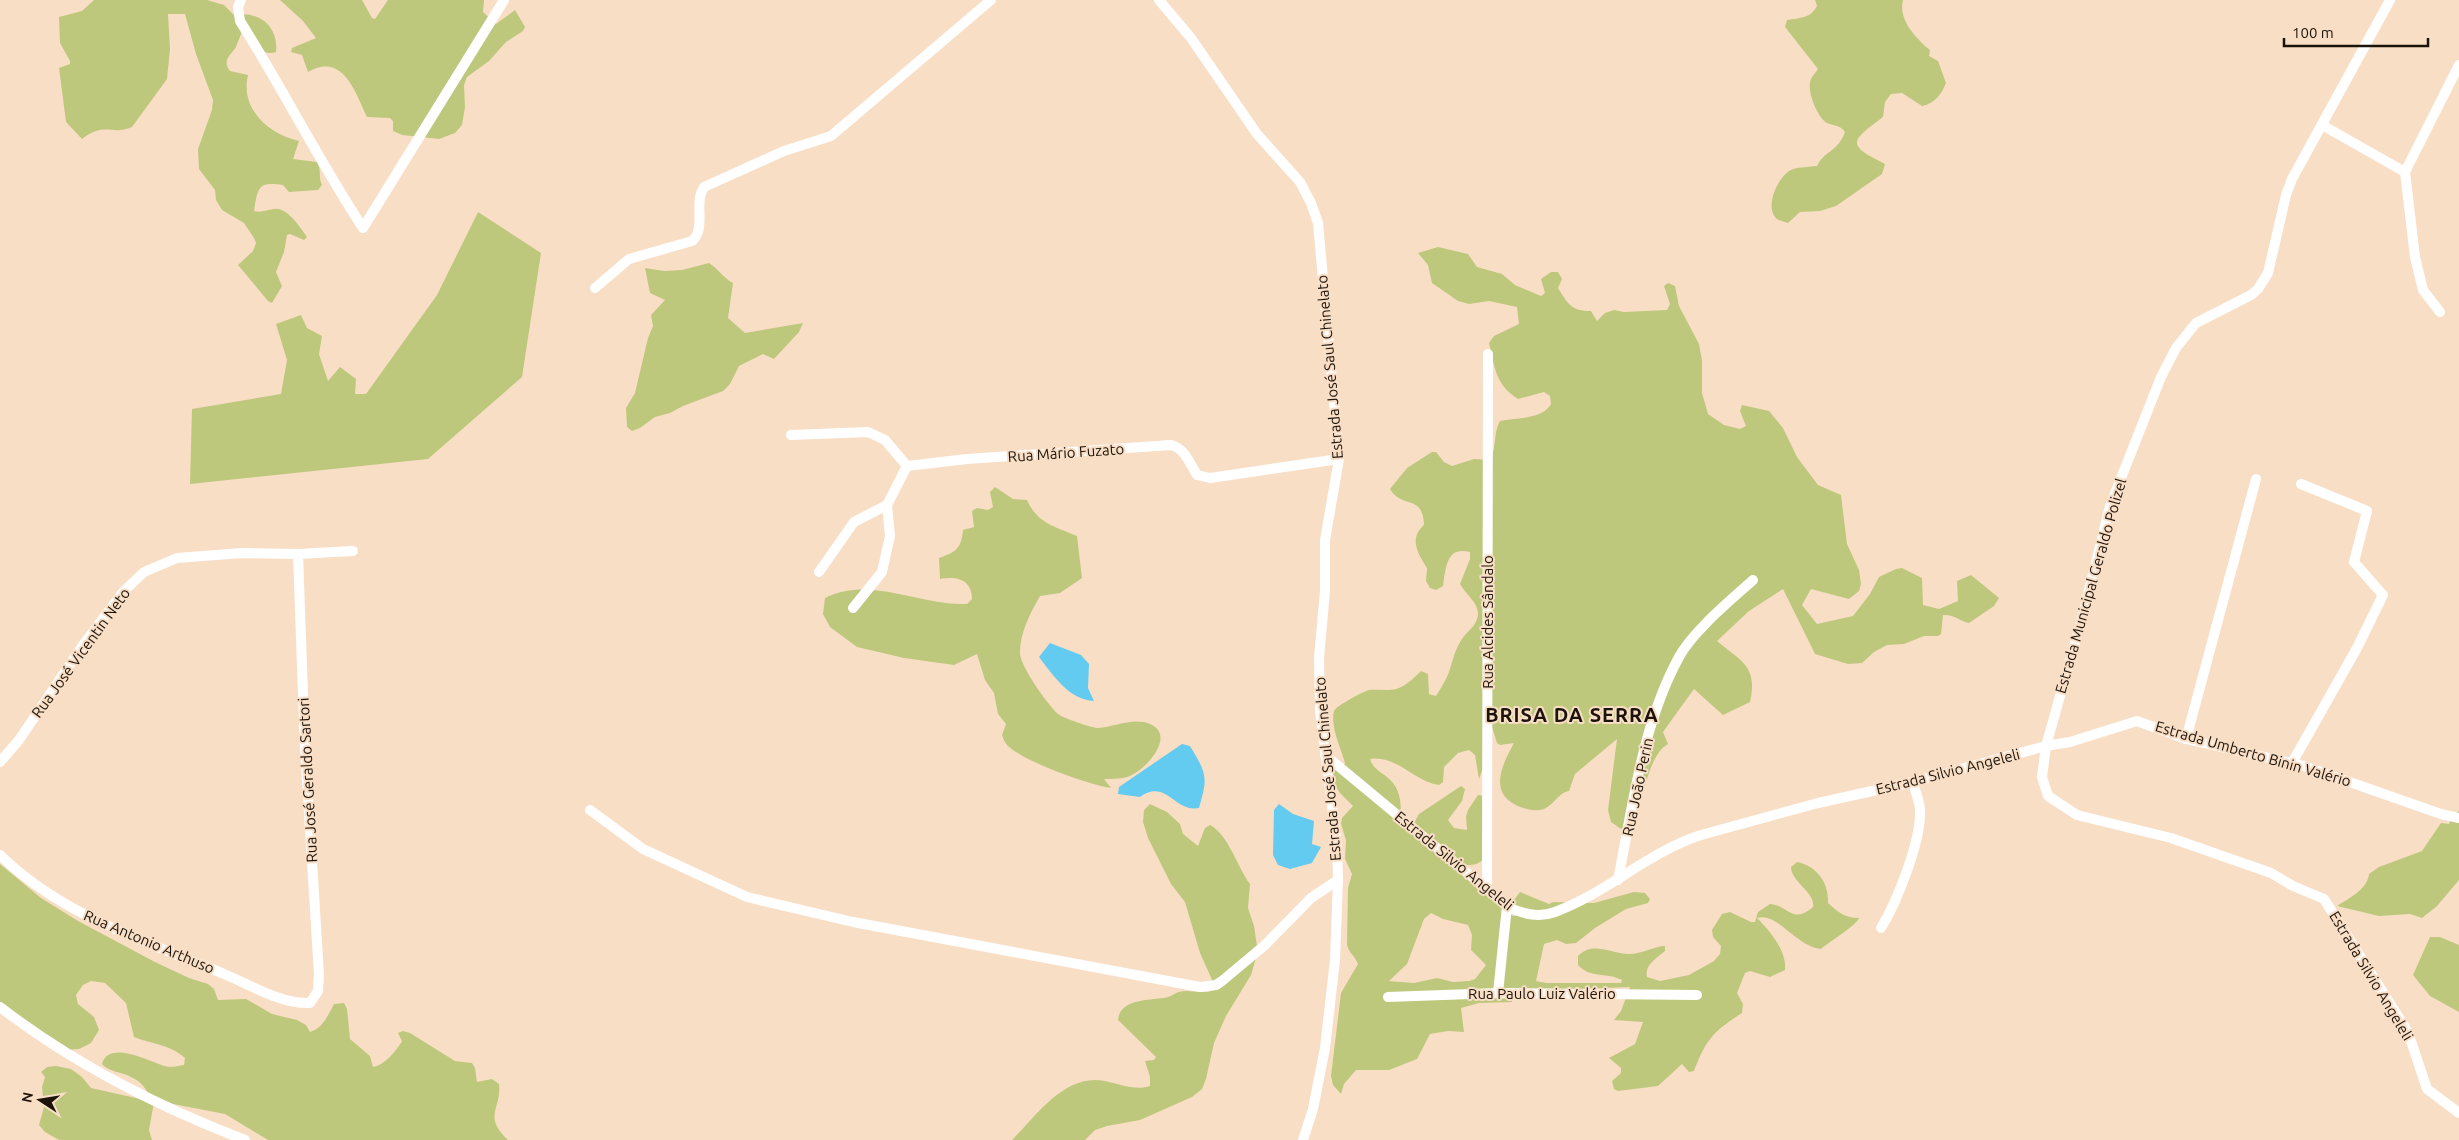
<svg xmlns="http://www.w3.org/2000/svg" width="2459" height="1140" viewBox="0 0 2459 1140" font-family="Ubuntu,sans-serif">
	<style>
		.green { fill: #bec87c; fill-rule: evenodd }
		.water { fill: #63cbef }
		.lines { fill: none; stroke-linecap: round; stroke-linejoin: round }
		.minor { stroke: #fff; stroke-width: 10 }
		.labels { text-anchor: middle; stroke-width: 4; stroke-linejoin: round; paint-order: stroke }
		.street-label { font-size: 15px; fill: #1c130a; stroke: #f9dec6 }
		.district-label { font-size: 20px; font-weight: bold; letter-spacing: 1px; fill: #1c130a; stroke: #f9dec6 }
	</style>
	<rect width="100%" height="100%" fill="#f9dec6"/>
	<!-- green -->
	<g class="green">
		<path d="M94,0H207L224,5L234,15C259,10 279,27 276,52C261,57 252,42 242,32C240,36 238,42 236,47C230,56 222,60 230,71L248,75C240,109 268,134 299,141L293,159L317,162C322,170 318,177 322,185L318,190L289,192L283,185C257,181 258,188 254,211C262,213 266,210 274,209C287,207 300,227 307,237L304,240L290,234L287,235L284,252L276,272L282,286L272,303L268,301L238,265L253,251L256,243L254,238L244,223L222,210L216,200L215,190L199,169L198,149L212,110L213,100L196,54L185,14H168L170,49L167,79L132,127C112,136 105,121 82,139L66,122L59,68L70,64V61L60,43L59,17L82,11Z"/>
		<path d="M280,0H362L372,18L375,19L388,0H484L483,12L496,24L515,10L525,27L523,31L506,42L489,61L467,77L464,85L465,107L462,125L455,133L439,139L402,135L393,131V121L390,118L367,117C355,92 343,52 308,72L302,55L291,52L292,48L316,38L303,21Z"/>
		<path d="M1815,0H1903C1898,20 1916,38 1930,50L1929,56L1938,61L1946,83C1942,94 1934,104 1922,106L1902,93L1891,94L1885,102L1883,117C1849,142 1847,145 1885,164L1882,174L1836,206L1820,211L1800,212L1788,223C1785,222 1780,221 1777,219C1763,207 1779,174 1793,169C1800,167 1809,167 1817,166C1826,149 1837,153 1845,132C1840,125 1834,126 1827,123C1817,117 1806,90 1811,79C1813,75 1816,72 1818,69L1785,27L1787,20C1800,18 1811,18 1817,6Z"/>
		<polygon points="478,212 541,253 522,377 428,459 190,484 192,409 281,394 287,360 276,324 301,315 307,328 322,336 319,354 328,381 340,367 356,379 355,394 366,394 437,295"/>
		<path d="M1438,247L1468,254L1477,267L1502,274L1515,285L1541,296L1545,293L1541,279L1551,272H1558L1562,279L1558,288C1568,304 1571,311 1591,311L1597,321L1605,313L1614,310L1624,312L1667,310L1670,304L1664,286L1668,283L1675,286L1679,306L1699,344L1702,361V393L1708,414L1724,425L1740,429L1746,426L1740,411L1742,405L1769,411L1783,428L1797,457L1818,485L1841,495L1847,544L1859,570L1861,584L1859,591L1849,599L1811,589L1802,605L1817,624L1853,616L1870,594L1879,577L1896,569L1902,568L1922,578L1923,605L1939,609L1958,601L1957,581L1971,575L1999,598L1994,606L1969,623C1959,621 1954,614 1943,615L1941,634L1938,636H1924L1904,644L1887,645L1874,652L1862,663L1848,664L1815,654L1783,589L1749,611L1717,641C1742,662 1758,666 1750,702L1723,715L1694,689L1663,732L1668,744C1644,758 1647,809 1621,829L1611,822L1608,810L1617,739L1575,774L1569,791C1557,793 1553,808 1540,810C1532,811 1521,808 1514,804C1489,790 1503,763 1514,743L1500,745L1497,743L1488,714L1483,768L1479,779L1475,755L1469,750L1458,753L1444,767L1443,782L1439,785C1415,782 1397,755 1370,759C1373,768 1379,771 1387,777C1401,788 1402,804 1400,821L1413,834L1416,832L1415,821L1419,814L1461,786L1465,789L1462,801L1448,820L1454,828L1467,830L1466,817L1468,810L1478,795L1484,796L1487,855C1477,869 1468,865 1453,862L1496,903L1513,916L1517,915L1514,900L1520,892L1549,904L1553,902L1594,903L1634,892L1645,893L1650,899L1648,903L1626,909L1595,928L1576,943L1566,944L1557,940L1544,944L1536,981L1546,983H1621L1622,980C1607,972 1591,979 1578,965V956C1593,941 1610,953 1627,954C1640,955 1658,945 1665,946V951C1657,958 1644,965 1647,977L1660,981L1689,975L1714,961L1720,954L1721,946L1713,937L1712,930L1722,914L1730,912L1751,922H1755L1758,912L1770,904C1788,905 1792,925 1813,907C1816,893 1791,882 1791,867L1797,862C1817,866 1829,883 1828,903C1838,912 1845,918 1859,918C1857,925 1829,942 1821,949C1795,946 1778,912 1757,918C1770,931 1787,951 1785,970L1770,977L1750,971L1745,973L1737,993L1743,1004L1742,1013C1714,1031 1706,1039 1694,1071L1689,1072L1682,1064L1658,1086L1618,1091L1614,1089L1612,1081L1621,1073V1068L1609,1058L1635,1044L1643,1022L1614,1020L1621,1011L1630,987L1556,990L1513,995L1512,1002L1479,1003L1461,1008L1464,1032L1448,1031L1430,1034L1417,1059L1389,1070H1356L1344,1084L1341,1094L1333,1085L1331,1076L1341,993L1358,964C1355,956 1349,953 1347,945L1348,888L1352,874L1345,859L1346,840L1341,824L1342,818L1353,806L1340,793L1323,767L1343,766L1345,763C1341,748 1330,727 1334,711C1336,706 1364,691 1369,690C1378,689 1388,691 1396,689C1406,686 1414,678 1421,671L1428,674L1429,694L1436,696C1441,688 1446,680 1449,672C1453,660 1455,649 1462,639C1468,630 1478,625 1478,613C1478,603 1465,593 1460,584L1470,559V552C1446,546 1446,568 1443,586L1436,590L1430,588L1426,581L1427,568C1417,553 1409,538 1424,525C1423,494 1402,509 1390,489L1407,468L1432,452H1436L1444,462L1452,466L1474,459L1490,460C1497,447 1493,433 1500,421C1516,418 1543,419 1551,404L1550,396L1544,392L1518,399C1495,384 1495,368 1489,343L1494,336L1519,324L1517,307L1489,301L1469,304L1458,301L1432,283L1428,265L1418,253ZM1431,913L1443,919L1468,925L1472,935L1471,950L1486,965L1475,979L1469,981L1453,982L1437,978L1414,983L1389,981L1407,964L1424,919Z"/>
		<path d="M709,263C719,269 723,278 733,283L728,318L745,333L803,323L799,332L774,359L763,354L739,366L730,384L723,391L683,406L670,413L655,417L640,428L632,431L627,427L626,408L635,393L648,338L653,326L651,315L665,300L650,293L645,268L664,271L682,270Z"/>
		<path d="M995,487L1013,499L1027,500C1038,524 1054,526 1077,536L1082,578L1060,593L1040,596C1030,614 1020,632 1020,653C1020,666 1048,705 1058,714C1063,718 1092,728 1098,728C1114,727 1134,717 1150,724C1178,736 1143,773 1127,777C1120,779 1111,779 1104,779L1111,788C1089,785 1022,761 1007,745C1005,743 1003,738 1002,735L1006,724L998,714L994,693L985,680L977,654L954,665L904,658L857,647L830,627L823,614L825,598C871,575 919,606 967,604L972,599C972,579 956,576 940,579L939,558C956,552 961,549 963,530L974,527L972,511L977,508L988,510L993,507L990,492Z"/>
		<path d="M1150,804L1167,812L1180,824L1183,834L1198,846L1205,828L1210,825C1229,835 1237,867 1250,884L1248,908L1254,926L1257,946L1256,958L1251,975L1226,1016L1214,1043L1206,1079L1202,1089L1192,1097L1140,1120L1107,1126L1095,1130L1085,1140H1012C1037,1115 1065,1073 1105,1081C1119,1084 1136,1091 1150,1086V1077L1145,1061L1154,1060L1156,1057L1118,1020C1120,997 1153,1001 1168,997C1172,996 1175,993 1179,992C1190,989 1202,995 1214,990L1213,982L1200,953L1185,902L1171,884L1148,838L1143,822L1144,810Z"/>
		<path d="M2459,811V880L2437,906L2422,918L2410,914L2379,916L2337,906C2349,898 2367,890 2369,874L2379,867L2422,851L2441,823L2449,824L2453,815Z"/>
		<path d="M0,864L41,898L78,921L155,962L189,978L208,984L214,989L218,1000L246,999L272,1014L297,1020L306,1025L310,1032C323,1028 328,1015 334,1004L344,1003L347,1009L350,1039L370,1056L373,1067C385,1065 396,1051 402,1041L398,1033L403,1031L410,1033L455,1061L472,1063L475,1068L477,1082L492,1079L499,1084C502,1109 482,1116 508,1140H268L225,1114L152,1100C147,1090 142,1082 131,1077C122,1072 109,1072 102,1064C109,1039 150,1062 165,1066C171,1068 177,1066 184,1065L185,1058C171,1045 152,1044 134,1037L126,1003L105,983L91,981L83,985L76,995L78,1004L94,1017L99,1030L91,1043L79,1049L65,1050L0,1006Z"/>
		<polygon points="2430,937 2440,937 2459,945 2459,1012 2430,996 2413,975"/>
		<polygon points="56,1066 71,1069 82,1077 91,1088 154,1102 149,1130 152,1140 59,1140 45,1132 39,1125 44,1107 42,1087 45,1077 41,1072 47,1067"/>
	</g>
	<!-- water -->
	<g class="water">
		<path d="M1050,643L1081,655L1089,664L1088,688L1094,701C1069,700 1053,675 1039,657Z"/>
		<path d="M1182,744L1190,746C1207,774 1208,777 1199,808C1174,813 1167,778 1140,797L1118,794L1119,787Z"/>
		<polygon points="1279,804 1293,814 1314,821 1312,844 1321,847 1312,863 1290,869 1278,865 1273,855 1274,810"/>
	</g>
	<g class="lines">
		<!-- minor -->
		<g class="minor">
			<path d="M241,0L238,7L240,21C283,89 319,161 363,228L504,0"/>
			<polyline points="1159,0 1191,38 1257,134 1300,182 1311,203 1318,223 1339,459 1325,540 1325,591 1319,658 1320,711 1337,845 1338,880 1335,960 1325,1048 1313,1109 1303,1140"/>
			<polyline points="2390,0 2292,179 2286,195 2268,273 2258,289 2251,295 2196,323 2176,348 2161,377 2110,506 2082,618 2046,746 2042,777 2048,796 2077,815 2171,838 2271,873 2293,886 2324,899 2408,1032 2427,1089 2459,1113"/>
			<polyline points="2322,125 2405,172 2459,65"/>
			<polyline points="2405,172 2415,257 2423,290 2440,312"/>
			<path d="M595,288L629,259L692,241C707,228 693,203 704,187L784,151L831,136L991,0"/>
			<path d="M791,435L868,432L885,440L907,466L967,459L1171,445C1186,449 1189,463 1197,475L1210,478L1339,459"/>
			<polyline points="819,572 854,522 887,505"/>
			<polyline points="853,608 882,572 890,536 887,505 907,466"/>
			<polyline points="2186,739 2256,479"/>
			<path d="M1325,755L1507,906C1521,914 1539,918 1555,912C1607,893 1648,852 1701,835L1818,803L1913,782L2046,746L2070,742L2137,721L2186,739L2304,766L2441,814L2459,818"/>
			<polyline points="0,762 19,740 83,645 123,592 144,572 177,558 242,553 298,554 353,551"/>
			<polyline points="2292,763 2357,648 2383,595 2354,562 2367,511 2301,484"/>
			<polyline points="590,810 643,849 747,897 853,922 1200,987 1216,985 1222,981 1265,945 1311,898 1338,880"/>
			<path d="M0,855C63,916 145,941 224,974C251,985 280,1004 310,1003L318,991L319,974L305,750L298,554"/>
			<path d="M1618,880C1633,805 1642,725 1679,657C1693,631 1731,600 1753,580"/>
			<polyline points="1487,889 1488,354"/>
			<path d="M1881,928C1897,902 1922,839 1920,809C1919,800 1915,791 1913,782"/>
			<polyline points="1498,993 1507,906"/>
			<polyline points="1388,997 1498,993 1697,995"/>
			<path d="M0,1007C74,1064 159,1107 245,1140"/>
		</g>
	</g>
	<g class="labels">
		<!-- street labels -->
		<g class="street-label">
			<text transform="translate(1330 367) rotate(-95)" y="5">Estrada José Saul Chinelato</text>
			<text transform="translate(1066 453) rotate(-4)" y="5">Rua Mário Fuzato</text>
			<text transform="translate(2091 586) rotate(-74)" y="5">Estrada Municipal Geraldo Polizel</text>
			<text transform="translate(1488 622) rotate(-90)" y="5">Rua Alcides Sândalo</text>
			<text transform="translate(81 653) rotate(-54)" y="5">Rua José Vicentin Neto</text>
			<text transform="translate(2253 754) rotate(16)" y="5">Estrada Umberto Binin Valério</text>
			<text transform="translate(1328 769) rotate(-95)" y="5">Estrada José Saul Chinelato</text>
			<text transform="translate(1948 772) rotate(-14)" y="5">Estrada Silvio Angeleli</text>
			<text transform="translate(308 780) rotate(-93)" y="5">Rua José Geraldo Sartori</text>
			<text transform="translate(1638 787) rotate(-78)" y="5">Rua João Perin</text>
			<text transform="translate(1454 861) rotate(39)" y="5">Estrada Silvio Angeleli</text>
			<text transform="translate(149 942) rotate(23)" y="5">Rua Antonio Arthuso</text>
			<text transform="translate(2371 976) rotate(59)" y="5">Estrada Silvio Angeleli</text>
			<text x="1542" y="999">Rua Paulo Luiz Valério</text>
		</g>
		<!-- district labels -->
		<g class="district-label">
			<text x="1572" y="722">BRISA DA SERRA</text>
		</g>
	</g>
	<!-- north arrow -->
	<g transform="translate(40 1100) rotate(282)" stroke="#f9dec6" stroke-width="4" paint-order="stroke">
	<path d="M0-4L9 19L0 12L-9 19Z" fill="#1c130a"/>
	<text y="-8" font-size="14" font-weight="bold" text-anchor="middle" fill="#1c130a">N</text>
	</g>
	<!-- scale -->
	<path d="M2284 38v8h144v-8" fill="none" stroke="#1c130a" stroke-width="2.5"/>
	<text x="2292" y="38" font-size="15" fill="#1c130a" stroke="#f9dec6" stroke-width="4" paint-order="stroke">100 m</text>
</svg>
